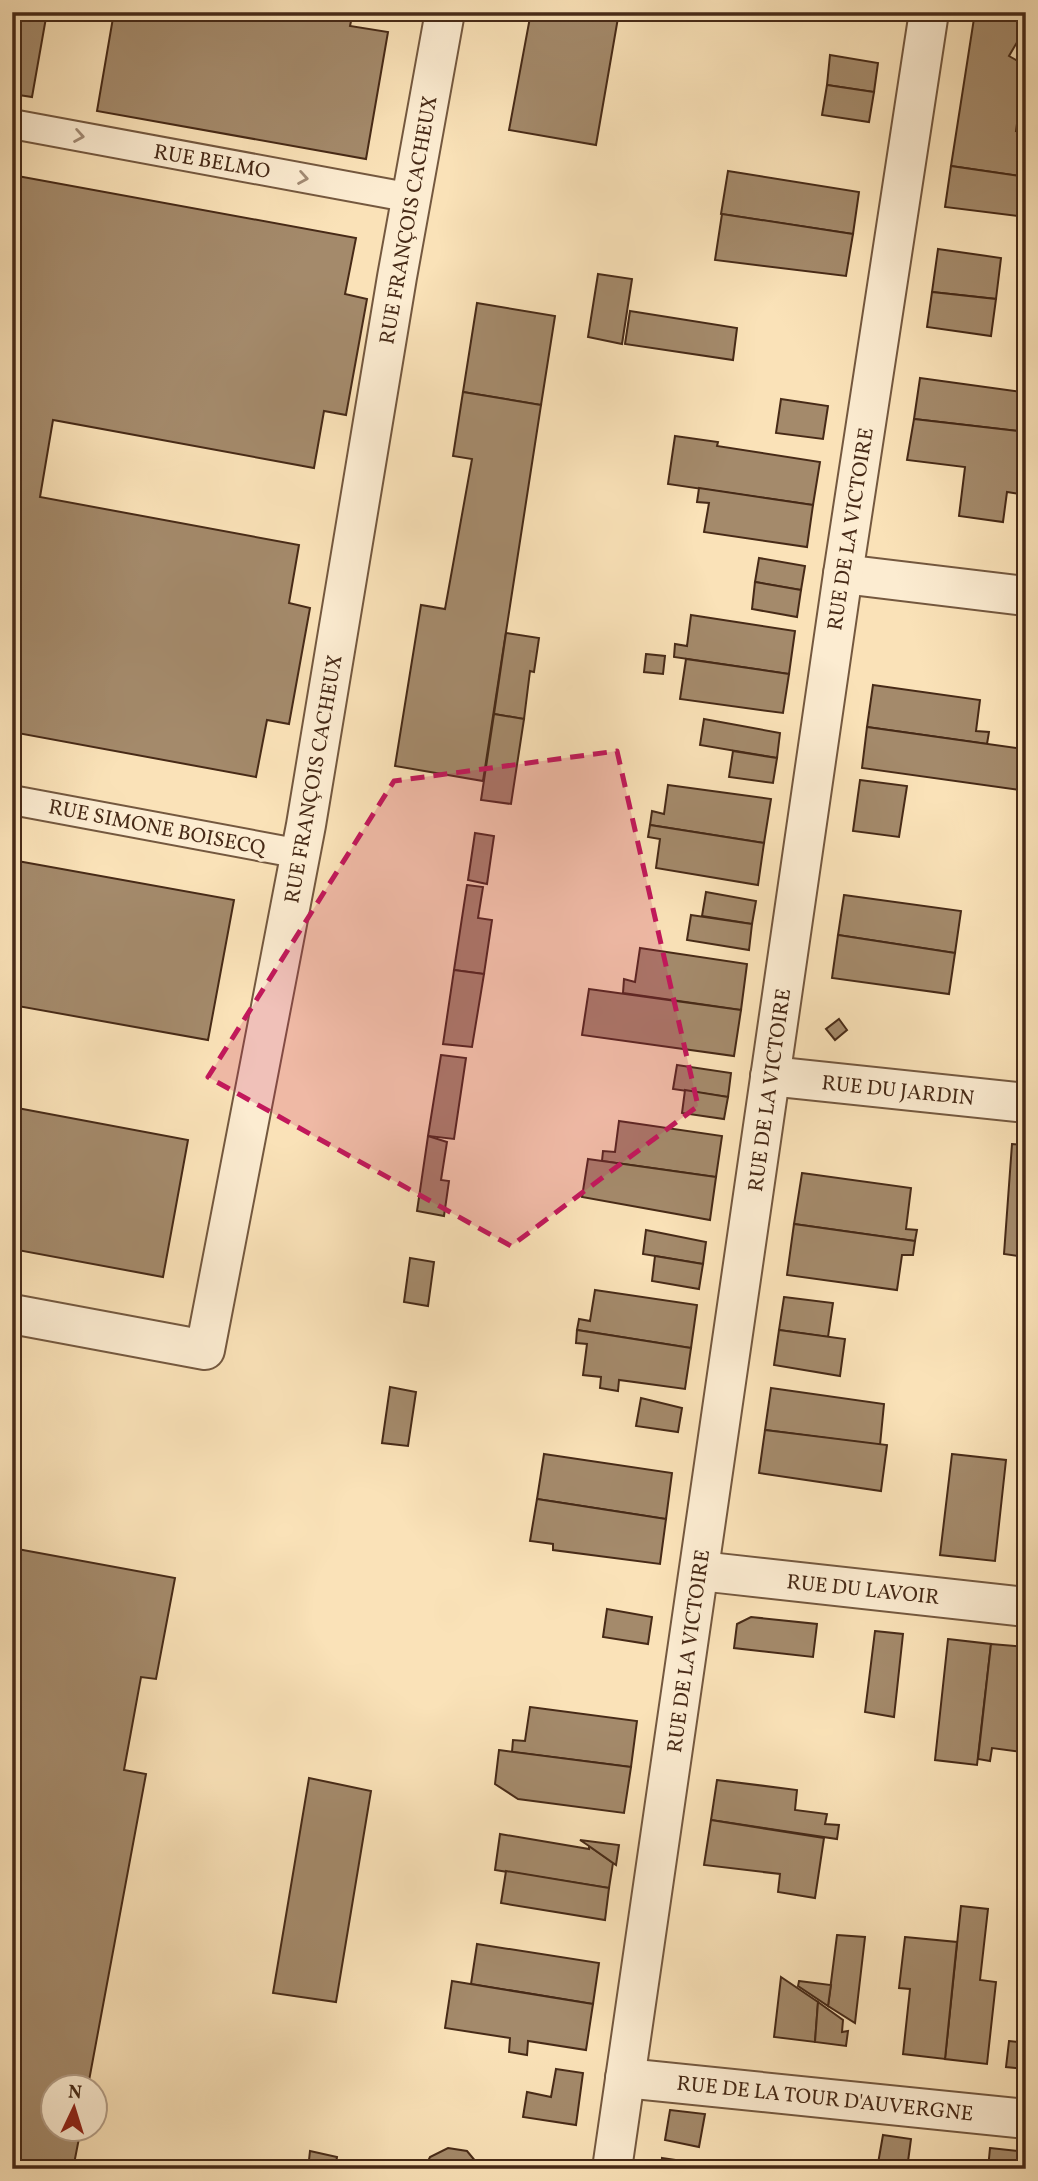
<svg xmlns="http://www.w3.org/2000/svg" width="1038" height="2181" viewBox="0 0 1038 2181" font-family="Vollkorn,serif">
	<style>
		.building { fill: #a48a6b; stroke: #472a17; stroke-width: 2 }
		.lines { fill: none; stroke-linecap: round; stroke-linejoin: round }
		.service-casing { stroke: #74583f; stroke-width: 32 }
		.minor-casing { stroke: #74583f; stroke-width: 42 }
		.service { stroke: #fcecd1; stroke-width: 28 }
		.minor { stroke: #fcecd1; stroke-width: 38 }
		.oneway { stroke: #a28b74 }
		.marked { fill: #c2185b; fill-opacity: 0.2; stroke: #c2185b; stroke-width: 5; stroke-dasharray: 14 9; stroke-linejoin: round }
		.labels { text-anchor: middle; stroke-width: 7; stroke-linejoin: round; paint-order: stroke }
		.street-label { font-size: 21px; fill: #472a17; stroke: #fcecd1 }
	</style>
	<rect width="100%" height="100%" fill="#fae2b8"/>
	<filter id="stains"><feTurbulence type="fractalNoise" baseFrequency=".00286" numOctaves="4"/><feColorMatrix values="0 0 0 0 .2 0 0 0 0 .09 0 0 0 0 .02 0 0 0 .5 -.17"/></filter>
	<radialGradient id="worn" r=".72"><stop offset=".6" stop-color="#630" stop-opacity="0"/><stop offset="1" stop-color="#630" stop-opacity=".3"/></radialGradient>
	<!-- building -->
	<g class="building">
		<polygon points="12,12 47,12 32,97 12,94"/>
		<polygon points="114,12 353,12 350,26 388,32 366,159 97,111"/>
		<polygon points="531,12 619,12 596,145 509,130"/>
		<polygon points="975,12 1013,12 1026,20 1026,27 1009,56 1025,65 1016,131 1026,132 1026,177 951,166"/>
		<polygon points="830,55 878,63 874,92 827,85"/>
		<polygon points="827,85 874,92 869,122 822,115"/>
		<polygon points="951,166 1026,177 1026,217 945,207"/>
		<polygon points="728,171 859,192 853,234 721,214"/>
		<polygon points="12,175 356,238 345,294 367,299 346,415 324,411 314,468 53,420 40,497 299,545 289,603 310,608 289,724 267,720 256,777 12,732"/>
		<polygon points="722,214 853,234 846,276 715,260"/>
		<polygon points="938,249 1001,258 996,299 932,292"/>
		<polygon points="598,274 632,279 622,344 588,337"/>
		<polygon points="932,292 996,299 991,336 927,327"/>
		<polygon points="477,303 555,316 541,405 463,392"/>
		<polygon points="630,311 737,328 733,360 625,344"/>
		<polygon points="920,378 1022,392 1019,417 1026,418 1026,432 914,419"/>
		<polygon points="463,392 541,405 483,781 395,766 421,605 445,609 472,459 453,456"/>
		<polygon points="781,399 828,406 823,439 776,433"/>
		<polygon points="914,419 1026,432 1026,495 1007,492 1003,522 959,516 965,467 907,460"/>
		<polygon points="675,436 718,442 717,446 820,462 813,505 668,484"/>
		<polygon points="699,488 813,505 807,547 704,532 709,503 697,502"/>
		<polygon points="759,558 805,566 801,590 755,582"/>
		<polygon points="755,582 801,590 797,617 752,609"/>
		<polygon points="691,615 795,631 789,674 674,657 675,644 687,646"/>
		<polygon points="506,633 539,638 534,672 530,671 524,719 494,714"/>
		<polygon points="646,654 665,656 663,674 644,672"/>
		<polygon points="686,659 789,674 783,713 680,699"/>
		<polygon points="873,685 980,700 976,731 989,732 987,744 867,727"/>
		<polygon points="494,714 524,719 511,804 481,800"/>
		<polygon points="704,719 780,733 777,758 700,745"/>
		<polygon points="867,727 1024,749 1020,790 862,768"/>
		<polygon points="733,751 777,758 773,783 729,777"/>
		<polygon points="860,780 907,786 899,837 853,831"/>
		<polygon points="668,785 771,799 764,843 650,825 652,811 664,814"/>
		<polygon points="650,825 764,843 758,885 656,868 660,839 648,837"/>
		<polygon points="475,833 494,836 487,884 468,880"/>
		<polygon points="12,860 234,900 208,1040 12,1005"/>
		<polygon points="467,885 483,887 478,918 492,920 484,974 454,970"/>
		<polygon points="706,892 756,901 752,924 702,916"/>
		<polygon points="844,895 961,911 955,953 838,935"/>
		<polygon points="691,915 752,924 749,950 687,940"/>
		<polygon points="838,935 955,953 949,994 832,978"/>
		<polygon points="640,948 747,964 741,1010 623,993 624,979 635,982"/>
		<polygon points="454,970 484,974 472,1047 443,1044"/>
		<polygon points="589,989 741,1010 734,1056 582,1035"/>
		<polygon points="839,1019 847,1030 835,1040 826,1029"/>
		<polygon points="441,1055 466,1058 454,1139 428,1136"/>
		<polygon points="677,1065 731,1073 728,1097 673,1089"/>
		<polygon points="685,1090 728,1097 724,1119 682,1113"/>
		<polygon points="12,1107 188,1140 163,1277 12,1249"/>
		<polygon points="619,1121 722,1136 716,1177 602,1161 603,1151 615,1152"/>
		<polygon points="428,1136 447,1142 441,1180 449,1181 444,1216 417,1211"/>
		<polygon points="1012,1144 1026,1145 1026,1257 1004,1254"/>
		<polygon points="588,1159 716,1177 710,1220 582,1197"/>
		<polygon points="802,1173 911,1188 906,1229 917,1230 915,1241 794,1224"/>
		<polygon points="794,1224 915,1241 913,1255 902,1255 897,1290 787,1275"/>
		<polygon points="646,1230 706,1242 703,1264 643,1254"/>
		<polygon points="655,1256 703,1264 699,1289 652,1281"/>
		<polygon points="410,1258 434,1262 428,1306 404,1302"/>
		<polygon points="595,1290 697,1305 691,1348 577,1330 579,1319 590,1321"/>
		<polygon points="784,1297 833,1303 828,1337 779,1330"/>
		<polygon points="577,1330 691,1348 685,1389 619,1380 618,1391 600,1388 601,1377 583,1375 587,1344 576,1343"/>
		<polygon points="779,1330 845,1339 840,1376 774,1365"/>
		<polygon points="390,1387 416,1392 408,1446 382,1443"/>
		<polygon points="771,1388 884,1404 880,1445 765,1430"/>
		<polygon points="641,1398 682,1408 678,1432 636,1426"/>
		<polygon points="765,1430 887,1445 881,1491 759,1473"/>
		<polygon points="544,1454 672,1473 666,1519 537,1499"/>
		<polygon points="952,1454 1006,1460 995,1561 940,1555"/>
		<polygon points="537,1499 666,1519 660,1564 553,1550 553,1544 530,1541"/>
		<polygon points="12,1548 175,1578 156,1679 141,1677 124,1770 146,1774 88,2086 52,2086 52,2128 81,2128 73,2169 12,2169"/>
		<polygon points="607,1609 652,1617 648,1644 603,1637"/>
		<polygon points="751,1617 817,1624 813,1657 734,1648 737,1624"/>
		<polygon points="875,1631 903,1634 894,1717 865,1712"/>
		<polygon points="948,1639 991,1644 977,1765 935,1760"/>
		<polygon points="991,1644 1026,1647 1026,1723 1022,1752 992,1748 990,1761 978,1759"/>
		<polygon points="530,1707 637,1721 631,1767 512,1752 513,1740 525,1741"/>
		<polygon points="499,1750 631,1767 624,1813 518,1799 495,1784"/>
		<polygon points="309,1778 371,1791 336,2002 273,1993"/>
		<polygon points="717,1780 797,1790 795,1810 827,1814 825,1824 839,1825 837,1839 711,1820"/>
		<polygon points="711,1820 824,1838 815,1898 778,1892 780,1874 704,1865"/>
		<polygon points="500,1834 589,1849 589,1846 613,1863 609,1888 495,1870"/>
		<polygon points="580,1840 619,1845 616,1865 589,1846"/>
		<polygon points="506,1871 609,1888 605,1920 501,1903"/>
		<polygon points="961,1906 988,1909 980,1980 996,1982 987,2064 945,2059"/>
		<polygon points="837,1935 865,1937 855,2023 828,2006"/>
		<polygon points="905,1937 957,1942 945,2059 903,2054 910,1989 899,1988"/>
		<polygon points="477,1944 599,1963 593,2004 471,1984"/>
		<polygon points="781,1977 818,2002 815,2042 774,2037"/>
		<polygon points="452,1981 593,2004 586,2050 528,2041 527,2055 509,2052 510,2038 445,2028"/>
		<polygon points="799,1981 831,1985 828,2006 798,1986"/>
		<polygon points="818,2002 843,2020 842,2032 848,2031 846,2046 815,2042"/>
		<polygon points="1009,2041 1026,2043 1026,2069 1006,2067"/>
		<polygon points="556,2069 583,2073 576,2125 523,2117 527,2092 551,2097"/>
		<polygon points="670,2110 705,2114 699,2147 665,2140"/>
		<polygon points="883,2135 911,2139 907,2169 877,2169"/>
		<polygon points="448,2148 467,2151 482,2169 424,2169 430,2157"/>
		<polygon points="990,2148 1026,2152 1026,2169 988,2169"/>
		<polygon points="310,2151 337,2157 335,2169 308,2169"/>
		<polygon points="662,2158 737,2169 661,2169"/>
		<polygon points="558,2164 570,2165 569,2169 536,2169"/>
	</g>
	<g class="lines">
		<defs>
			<g id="service">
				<polyline points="12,124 412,198"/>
				<polyline points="12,800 301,854"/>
			</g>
			<g id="minor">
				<polyline points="843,574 1026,596"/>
				<polyline points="770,1076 1026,1103"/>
				<polyline points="12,1314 205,1350 306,825 397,277 445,12"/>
				<polyline points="700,1571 1026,1607"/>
				<polyline points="625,2078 1026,2119"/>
				<polyline points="612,2169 843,574 929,12"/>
			</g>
		</defs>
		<!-- service casing -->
		<use href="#service" class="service-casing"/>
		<!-- minor casing -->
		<use href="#minor" class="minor-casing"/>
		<!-- service -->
		<use href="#service" class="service"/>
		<!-- minor -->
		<use href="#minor" class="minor"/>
	</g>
	<!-- one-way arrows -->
	<defs><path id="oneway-chevron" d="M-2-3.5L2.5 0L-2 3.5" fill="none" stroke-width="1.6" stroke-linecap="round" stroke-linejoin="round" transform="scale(1.75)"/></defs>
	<g class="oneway">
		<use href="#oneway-chevron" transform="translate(79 136) rotate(10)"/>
		<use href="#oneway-chevron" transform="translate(303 178) rotate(10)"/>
	</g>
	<!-- marked area -->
	<path class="marked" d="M617,751L698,1106L511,1246L208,1077L394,781Z"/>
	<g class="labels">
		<!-- street labels -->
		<g class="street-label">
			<text transform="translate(212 161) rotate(10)" y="7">RUE BELMO</text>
			<text transform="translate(408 220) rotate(-80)" y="7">RUE FRANÇOIS CACHEUX</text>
			<text transform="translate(850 529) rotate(-81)" y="7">RUE DE LA VICTOIRE</text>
			<text transform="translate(313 779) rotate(-80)" y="7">RUE FRANÇOIS CACHEUX</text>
			<text transform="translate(157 827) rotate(11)" y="7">RUE SIMONE BOISECQ</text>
			<text transform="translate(769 1090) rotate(-82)" y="7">RUE DE LA VICTOIRE</text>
			<text transform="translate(898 1090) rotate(6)" y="7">RUE DU JARDIN</text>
			<text transform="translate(863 1589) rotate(6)" y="7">RUE DU LAVOIR</text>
			<text transform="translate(688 1651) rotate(-82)" y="7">RUE DE LA VICTOIRE</text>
			<text transform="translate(825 2098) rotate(6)" y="7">RUE DE LA TOUR D'AUVERGNE</text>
		</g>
	</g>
	<!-- margin -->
	<rect width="1038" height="2181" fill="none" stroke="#fae2b8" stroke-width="42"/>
	<rect x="14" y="14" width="1010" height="2153" fill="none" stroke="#472a17" stroke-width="3.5"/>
	<rect x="21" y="21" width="996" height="2139" fill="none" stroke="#472a17" stroke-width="2"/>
	<!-- north arrow -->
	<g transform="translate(74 2108) rotate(4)"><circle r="33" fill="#fcecd1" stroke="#b49e87" stroke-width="2"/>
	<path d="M0-5L12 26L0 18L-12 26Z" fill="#8f2418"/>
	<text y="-10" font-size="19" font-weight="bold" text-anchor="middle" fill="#472a17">N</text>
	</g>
	<rect width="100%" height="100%" filter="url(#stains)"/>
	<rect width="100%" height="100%" fill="url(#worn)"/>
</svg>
